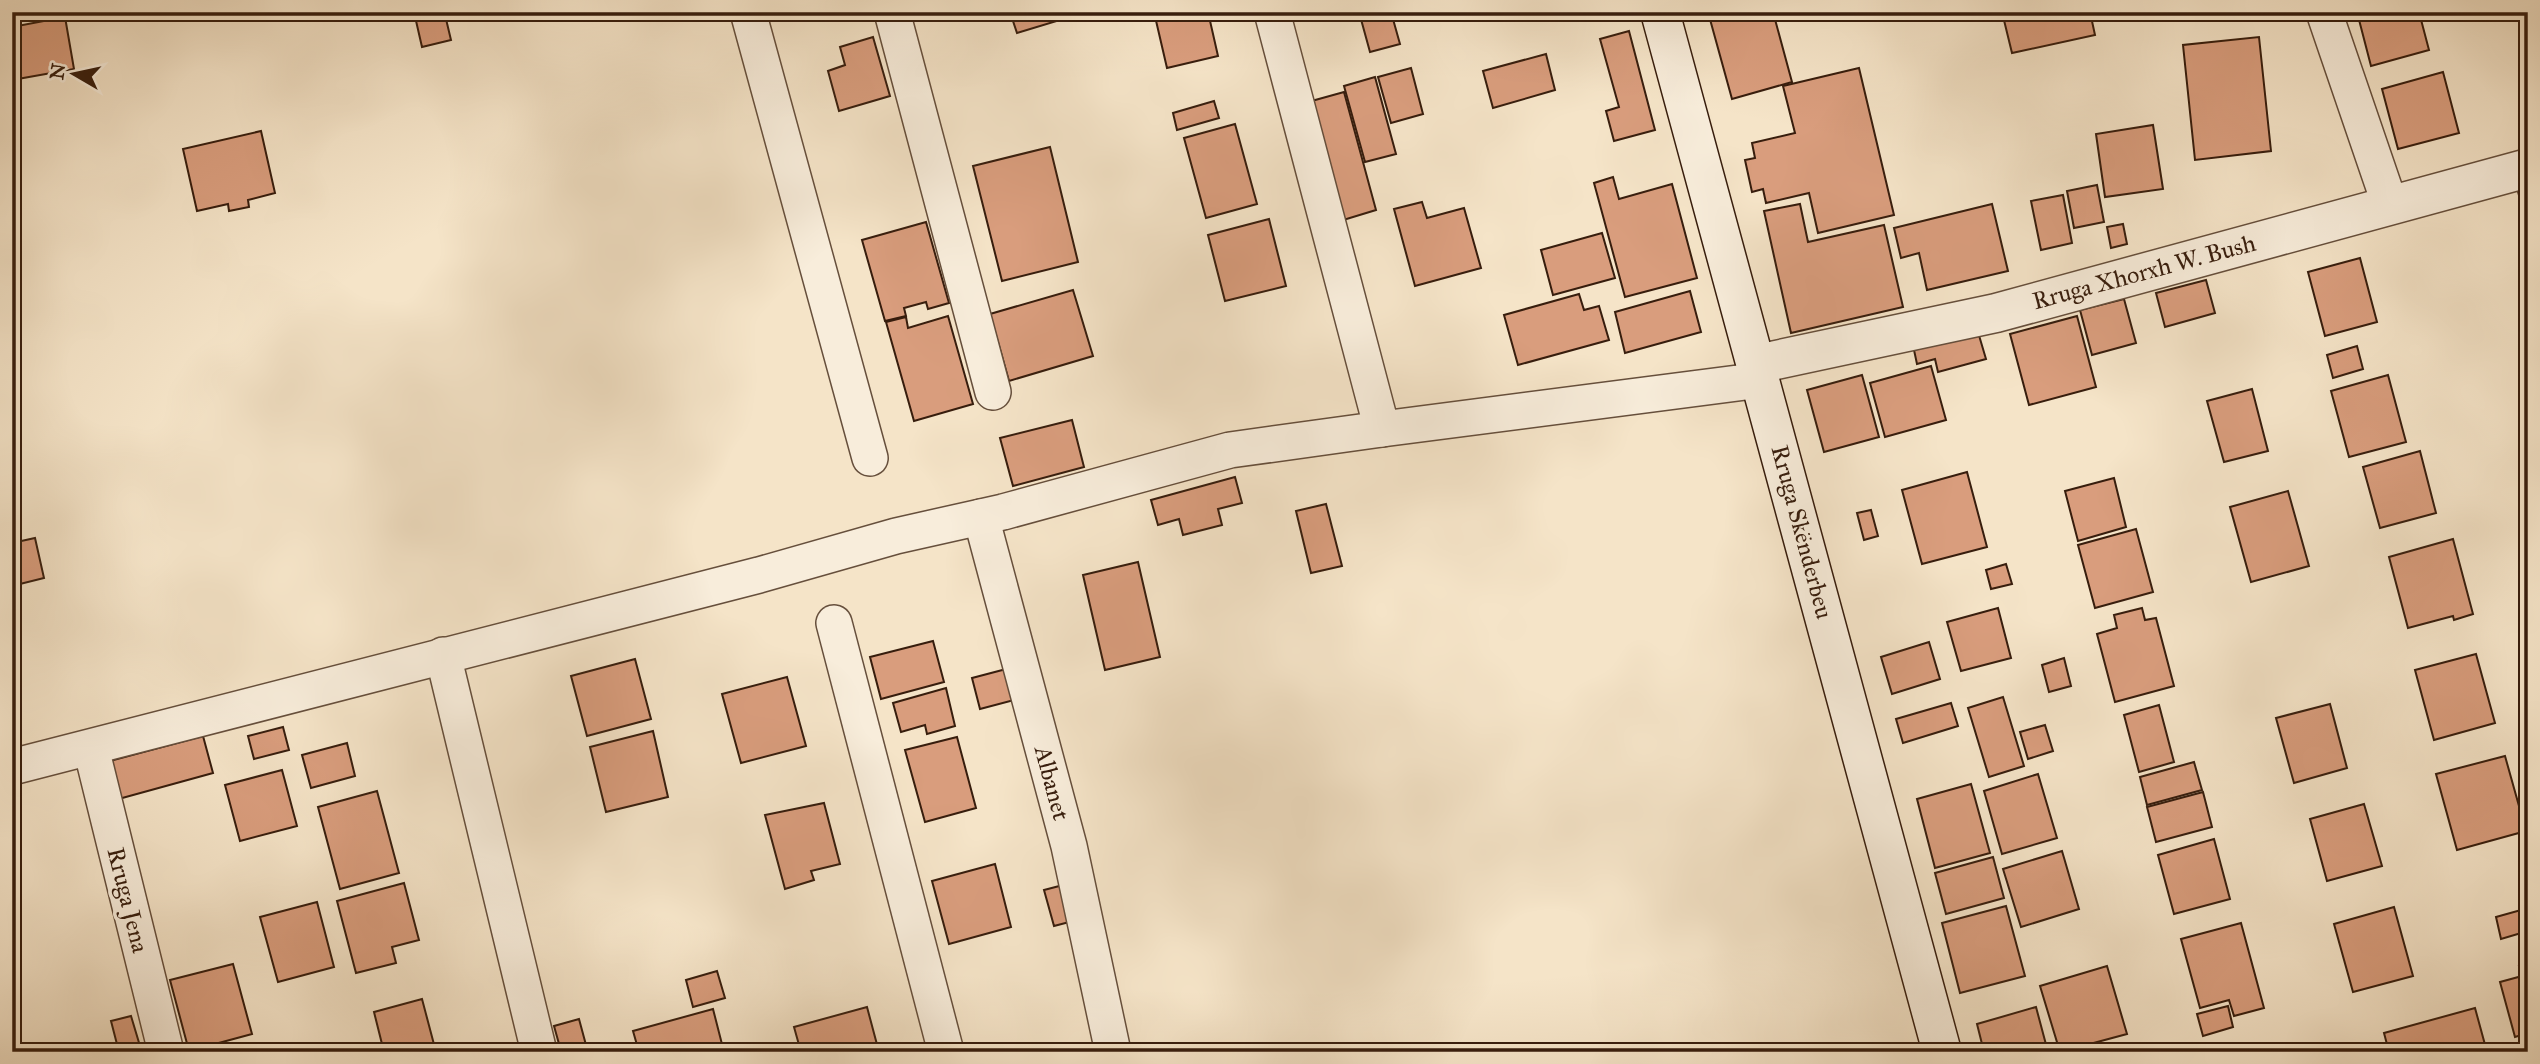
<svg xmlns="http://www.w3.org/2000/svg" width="2540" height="1064" viewBox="0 0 2540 1064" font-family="'IM FELL Great Primer',serif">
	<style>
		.building { fill: #d99d7d; stroke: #371d0d; stroke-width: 2 }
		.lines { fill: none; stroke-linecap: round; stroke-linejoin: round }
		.minor-casing { stroke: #664f3c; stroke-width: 38 }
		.tertiary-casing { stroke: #664f3c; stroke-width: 41 }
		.secondary-casing { stroke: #371d0d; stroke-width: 41 }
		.minor { stroke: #f8eddb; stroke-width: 35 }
		.tertiary { stroke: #f8eddb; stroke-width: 38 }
		.secondary { stroke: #f8eddb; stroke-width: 38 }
		.labels { text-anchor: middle; stroke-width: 7; stroke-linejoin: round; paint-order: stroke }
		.street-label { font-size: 24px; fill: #371d0d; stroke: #f8eddb }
	</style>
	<rect width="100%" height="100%" fill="#f5e4c8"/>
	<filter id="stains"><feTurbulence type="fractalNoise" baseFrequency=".00286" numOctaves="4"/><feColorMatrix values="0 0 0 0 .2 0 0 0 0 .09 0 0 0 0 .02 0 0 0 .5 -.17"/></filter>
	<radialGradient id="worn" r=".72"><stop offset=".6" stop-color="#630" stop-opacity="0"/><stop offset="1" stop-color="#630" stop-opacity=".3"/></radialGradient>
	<!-- building -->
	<g class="building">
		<polygon points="414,12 472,12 446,19 451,40 422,47"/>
		<polygon points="1010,12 1079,12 1080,14 1017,33"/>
		<polygon points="1154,12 1208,12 1218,56 1167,68"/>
		<polygon points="1359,12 1391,12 1400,44 1370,52"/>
		<polygon points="1708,12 1773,12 1792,82 1732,99"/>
		<polygon points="2002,12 2090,12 2095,35 2012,53"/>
		<polygon points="2357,12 2419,12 2429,50 2371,66"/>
		<polygon points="65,17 74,69 12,80 12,27"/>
		<polygon points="1629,31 1655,130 1614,141 1606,111 1619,107 1600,39"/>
		<polygon points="873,37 890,96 839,111 828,71 845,65 840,47"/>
		<polygon points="2259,37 2271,151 2195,160 2183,45"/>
		<polygon points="1546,54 1555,90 1493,108 1483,71"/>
		<polygon points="1411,68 1423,114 1391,123 1378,77"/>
		<polygon points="1859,68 1894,215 1818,233 1809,193 1766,203 1763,189 1752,192 1745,160 1755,158 1752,143 1795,133 1783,86"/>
		<polygon points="2443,72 2459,133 2398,149 2382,89"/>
		<polygon points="1375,77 1396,154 1365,162 1344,86"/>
		<polygon points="1344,92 1376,210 1340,221 1308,102"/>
		<polygon points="1214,101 1219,118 1177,130 1173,113"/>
		<polygon points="1235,124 1257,204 1206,218 1184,138"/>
		<polygon points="2153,125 2163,189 2105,197 2096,134"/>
		<polygon points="261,131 275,193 248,200 249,207 229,211 228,204 197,211 183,149"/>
		<polygon points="1050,147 1078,262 1002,281 973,166"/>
		<polygon points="1613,177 1619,199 1672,184 1697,278 1625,297 1594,183"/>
		<polygon points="2097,185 2104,222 2074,228 2067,191"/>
		<polygon points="2528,185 2528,233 2517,187"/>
		<polygon points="2063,195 2072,243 2041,250 2031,201"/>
		<polygon points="1422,202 1427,218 1464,208 1481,268 1415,286 1394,209"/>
		<polygon points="1800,204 1808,242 1884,225 1903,307 1791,333 1764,211"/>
		<polygon points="1992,204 2008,271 1927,290 1919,253 1901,258 1894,228"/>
		<polygon points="1269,219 1286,286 1225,301 1208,235"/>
		<polygon points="926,222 949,303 928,309 926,302 904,308 906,316 885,321 862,240"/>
		<polygon points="2123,224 2127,244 2111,248 2107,227"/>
		<polygon points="1602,233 1615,278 1553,295 1541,250"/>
		<polygon points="2360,258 2377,322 2325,336 2308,272"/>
		<polygon points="2206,280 2215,313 2165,327 2156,293"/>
		<polygon points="1073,290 1093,356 1009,381 990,314"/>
		<polygon points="1690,291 1701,332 1625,353 1615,312"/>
		<polygon points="1579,294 1584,310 1599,306 1609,340 1518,365 1504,315"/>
		<polygon points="2124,299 2136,343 2092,355 2080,310"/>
		<polygon points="948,316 973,404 914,421 886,322 906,317 908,328"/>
		<polygon points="2077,316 2096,387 2029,405 2010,334"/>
		<polygon points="1978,332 1986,359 1938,372 1935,359 1917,364 1914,350"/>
		<polygon points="2357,346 2363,369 2333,378 2327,355"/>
		<polygon points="1931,366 1946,420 1885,437 1870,383"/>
		<polygon points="1862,375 1879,437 1824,452 1807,390"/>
		<polygon points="2388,375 2406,442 2349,457 2331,391"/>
		<polygon points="2252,389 2268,451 2224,462 2207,401"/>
		<polygon points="1072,420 1084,467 1013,486 1000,438"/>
		<polygon points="2420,451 2436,513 2380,528 2363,467"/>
		<polygon points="1967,472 1987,547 1922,564 1902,490"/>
		<polygon points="1235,477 1242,503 1218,509 1222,525 1183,535 1179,519 1158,525 1151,500"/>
		<polygon points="2114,478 2126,527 2078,541 2065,491"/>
		<polygon points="2288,491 2309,566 2251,582 2230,507"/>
		<polygon points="1326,504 1342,566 1311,573 1296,511"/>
		<polygon points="1871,510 1878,536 1864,540 1857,513"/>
		<polygon points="2136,529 2153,592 2095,608 2078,545"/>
		<polygon points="35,538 44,578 12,586 12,543"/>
		<polygon points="2453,539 2473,614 2454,620 2453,616 2408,628 2389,557"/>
		<polygon points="1138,562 1160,657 1105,670 1083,575"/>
		<polygon points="2006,564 2012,584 1991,589 1986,570"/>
		<polygon points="1998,608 2011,658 1961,671 1947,622"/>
		<polygon points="2142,608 2145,620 2156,618 2174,686 2115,702 2097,634 2117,628 2114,615"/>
		<polygon points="933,641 944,682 881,699 870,657"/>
		<polygon points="1929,642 1940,679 1892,694 1881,657"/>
		<polygon points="2476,654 2495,723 2434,740 2415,670"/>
		<polygon points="2064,658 2071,686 2049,692 2042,665"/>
		<polygon points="635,659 651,719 587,736 571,676"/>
		<polygon points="1010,668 1018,699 980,709 972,678"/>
		<polygon points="787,677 806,746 741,763 722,694"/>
		<polygon points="946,688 955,726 927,734 925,725 901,732 893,703"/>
		<polygon points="2003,697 2024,766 1989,777 1968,708"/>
		<polygon points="1951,703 1958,726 1903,743 1896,719"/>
		<polygon points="2330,704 2347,768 2294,783 2276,718"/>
		<polygon points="2159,705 2174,762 2139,772 2124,715"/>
		<polygon points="2045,725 2053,751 2028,759 2020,732"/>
		<polygon points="283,727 289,750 254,759 248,736"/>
		<polygon points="653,731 668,797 606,812 590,747"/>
		<polygon points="203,736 213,773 115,800 106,762"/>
		<polygon points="957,737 976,808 925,822 905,750"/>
		<polygon points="347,743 355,776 311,788 302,755"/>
		<polygon points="2505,756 2526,831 2457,850 2436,774"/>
		<polygon points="2194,762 2202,790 2147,805 2140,777"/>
		<polygon points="282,770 297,826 240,841 225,785"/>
		<polygon points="2038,774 2057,838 2002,854 1984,791"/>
		<polygon points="1971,784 1990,853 1935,868 1917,799"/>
		<polygon points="377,791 399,873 340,889 318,807"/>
		<polygon points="2203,792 2212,827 2156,842 2147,807"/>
		<polygon points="824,803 840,864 811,871 814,880 785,889 765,815"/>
		<polygon points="2364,804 2382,866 2327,881 2310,819"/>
		<polygon points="2214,839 2230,899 2174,914 2158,855"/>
		<polygon points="2062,851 2079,909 2021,927 2003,869"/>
		<polygon points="1993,857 2004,898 1946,914 1935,873"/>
		<polygon points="995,864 1011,927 949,944 932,881"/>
		<polygon points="404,883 419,940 392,947 396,963 356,973 337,901"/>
		<polygon points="1067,884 1077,920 1054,926 1044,890"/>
		<polygon points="317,902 334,967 278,982 260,917"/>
		<polygon points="2006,906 2025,976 1960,993 1942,923"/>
		<polygon points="2394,907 2413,976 2353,992 2334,924"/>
		<polygon points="2528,908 2528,931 2501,939 2496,917"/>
		<polygon points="2241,923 2264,1008 2234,1016 2229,1000 2200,1008 2181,939"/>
		<polygon points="2528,963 2528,1033 2515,1037 2500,982 2522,976 2519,966"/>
		<polygon points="233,964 252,1034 189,1051 170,980"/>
		<polygon points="2107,966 2127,1034 2060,1052 2040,986"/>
		<polygon points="717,971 725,998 693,1007 686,980"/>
		<polygon points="422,999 436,1052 370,1052 369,1047 382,1044 374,1012"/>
		<polygon points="2228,1006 2233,1027 2203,1036 2197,1014"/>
		<polygon points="867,1007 879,1052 801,1052 794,1027"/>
		<polygon points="2036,1007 2048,1052 1984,1052 1977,1024"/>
		<polygon points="2475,1008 2487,1052 2389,1052 2384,1033"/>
		<polygon points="713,1009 724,1052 639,1052 633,1031"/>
		<polygon points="131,1016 140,1046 119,1052 111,1021"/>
		<polygon points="579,1019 586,1045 561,1051 554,1026"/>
	</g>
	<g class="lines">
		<defs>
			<g id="minor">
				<polyline points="748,12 870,458"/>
				<polyline points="892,12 993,392"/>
				<polyline points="1272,12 1382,429 1761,380"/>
				<polyline points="2324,12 2390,205"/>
				<polyline points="981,517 1069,846 1113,1052"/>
				<polyline points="834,623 946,1052"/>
				<polyline points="443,655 539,1052"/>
				<polyline points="91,748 166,1052"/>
				<polyline points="12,767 759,575 896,536 1003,512 1230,450 1382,429"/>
			</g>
			<polyline id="tertiary" points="1757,364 1996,313 2528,168"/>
			<polyline id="secondary" points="1660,12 1942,1052"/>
		</defs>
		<!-- minor casing -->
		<use href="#minor" class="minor-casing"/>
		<!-- tertiary casing -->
		<use href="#tertiary" class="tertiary-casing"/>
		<!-- secondary casing -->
		<use href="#secondary" class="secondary-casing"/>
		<!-- minor -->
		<use href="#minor" class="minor"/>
		<!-- tertiary -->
		<use href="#tertiary" class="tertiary"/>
		<!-- secondary -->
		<use href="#secondary" class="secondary"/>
	</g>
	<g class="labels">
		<!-- street labels -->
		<g class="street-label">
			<text transform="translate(2144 272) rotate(-15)" y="8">Rruga Xhorxh W. Bush</text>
			<text transform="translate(1802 532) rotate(75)" y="8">Rruga Skënderbeu</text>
			<text transform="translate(1052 783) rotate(75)" y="8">Albanet</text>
			<text transform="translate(128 900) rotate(76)" y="8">Rruga Jena</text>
		</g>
	</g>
	<!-- margin -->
	<rect width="2540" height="1064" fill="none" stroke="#f5e4c8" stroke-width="42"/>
	<rect x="14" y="14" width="2512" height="1036" fill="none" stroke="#371d0d" stroke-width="3.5"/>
	<rect x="21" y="21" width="2498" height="1022" fill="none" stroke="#371d0d" stroke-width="2"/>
	<!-- north arrow -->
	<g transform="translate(74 74) rotate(279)" stroke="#f8eddb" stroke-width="5" paint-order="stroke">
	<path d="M0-5L12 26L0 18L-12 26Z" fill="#371d0d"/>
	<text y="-10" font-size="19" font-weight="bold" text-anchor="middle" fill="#371d0d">N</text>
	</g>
	<rect width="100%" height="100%" filter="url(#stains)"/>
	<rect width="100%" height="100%" fill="url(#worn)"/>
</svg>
